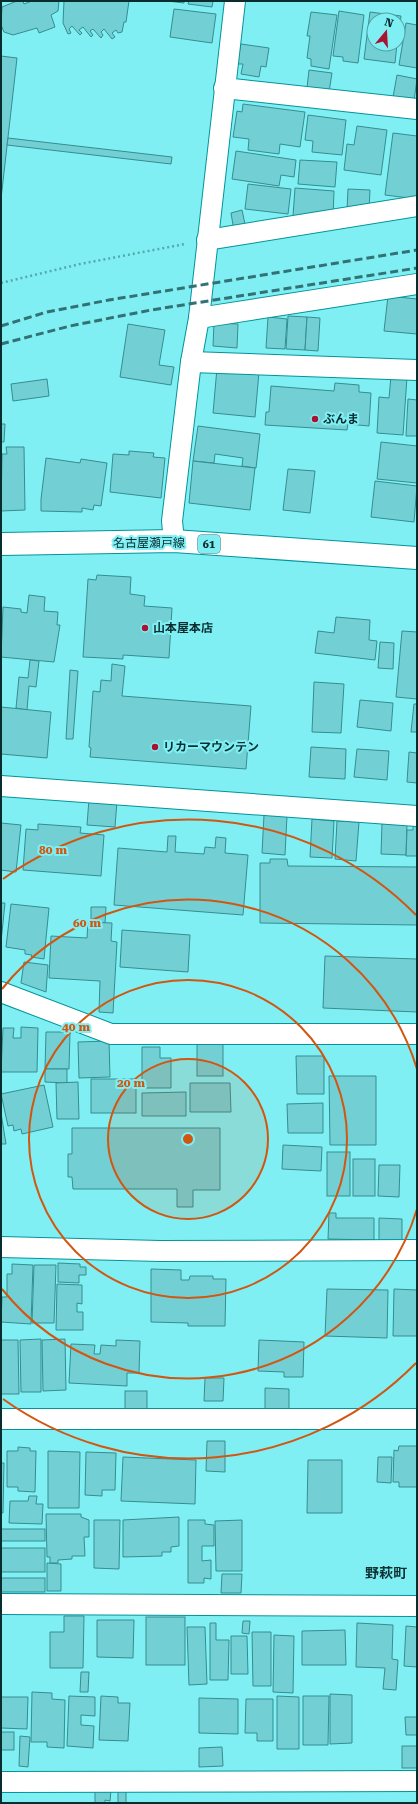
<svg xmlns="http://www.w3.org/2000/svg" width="418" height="1804" viewBox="0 0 418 1804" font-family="'Roboto Serif','Noto Sans JP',serif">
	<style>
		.building { fill: #72d0d4; stroke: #358d90 }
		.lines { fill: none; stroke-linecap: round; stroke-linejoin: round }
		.minor-casing { stroke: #029499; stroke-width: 22 }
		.primary-casing { stroke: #029499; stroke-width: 24 }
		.path { stroke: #54a9ad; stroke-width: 2.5; stroke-dasharray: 2 3; stroke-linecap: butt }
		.minor { stroke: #fff; stroke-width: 20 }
		.primary { stroke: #fff; stroke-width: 22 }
		.rail { stroke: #327174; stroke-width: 3; stroke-dasharray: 8 4; stroke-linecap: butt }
		.ring { fill: none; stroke: #d25510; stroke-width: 2 }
		.poi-dot { fill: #a91231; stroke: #80eff4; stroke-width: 1.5 }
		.labels { text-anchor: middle; stroke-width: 4; stroke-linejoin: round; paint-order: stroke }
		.shield { fill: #80eff4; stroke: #2b676a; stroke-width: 1 }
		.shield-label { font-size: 11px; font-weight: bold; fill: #072d2f }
		.poi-label { font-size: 12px; font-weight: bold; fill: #072d2f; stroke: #80eff4; text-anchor: start }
		.street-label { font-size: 12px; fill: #072d2f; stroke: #80eff4 }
		.quarter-label { font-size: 14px; font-weight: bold; fill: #0d3233; stroke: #80eff4 }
		.centre { fill: #d25510; stroke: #80eff4; stroke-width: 2 }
		.ring-label { font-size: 12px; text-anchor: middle; font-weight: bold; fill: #d25510; stroke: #80eff4; stroke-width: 4; stroke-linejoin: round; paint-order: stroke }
	</style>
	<rect width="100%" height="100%" fill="#80eff4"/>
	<!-- building -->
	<g class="building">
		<polygon points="17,1 23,1 24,4 32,1 59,1 58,11 51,15 55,27 39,33 37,28 13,35 4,32 1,25 2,7"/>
		<polygon points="64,1 129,1 126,22 124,22 122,32 118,33 116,30 112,33 115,37 112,39 104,29 101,32 103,35 101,38 93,29 90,31 93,35 91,37 83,27 79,30 82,33 80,35 72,26 69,29 71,33 68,34 63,23"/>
		<polygon points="167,1 184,1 184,3"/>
		<polygon points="189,1 213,1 212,7 188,4"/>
		<polygon points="174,9 216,14 212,43 170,37"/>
		<polygon points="339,11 364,15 358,63 343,61 343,57 333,56"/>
		<polygon points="311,12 337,15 329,69 311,66 311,59 307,58 310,36 307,36"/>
		<polygon points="370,12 401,16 398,39 398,20 374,20 374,44 397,44 395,63 364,59"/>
		<polygon points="406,23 417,25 417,68 399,65"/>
		<polygon points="241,44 269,48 266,67 261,66 259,77 241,74 243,64 237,64"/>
		<polygon points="1,56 17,58 1,199"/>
		<polygon points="309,70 332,73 329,92 307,88"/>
		<polygon points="397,75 417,79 414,101 393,97"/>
		<polygon points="243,104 305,112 300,147 280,144 279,154 248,150 249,139 233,137 237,111 242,112"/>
		<polygon points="308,115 346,120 342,155 312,152 313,141 305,140"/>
		<polygon points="357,126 387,130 381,175 344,170 347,144 354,145"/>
		<polygon points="393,133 417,136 417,199 385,195"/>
		<polygon points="8,138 172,157 171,164 7,145"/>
		<polygon points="236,151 296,160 294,177 281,175 279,186 232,179"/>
		<polygon points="300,160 337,162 335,187 298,184"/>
		<polygon points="248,184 291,189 288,214 245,209"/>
		<polygon points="295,188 334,191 333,218 293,216"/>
		<polygon points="348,189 370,190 369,211 347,210"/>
		<polygon points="242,210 246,229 234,231 231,213"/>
		<polygon points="388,296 417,299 417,334 384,331"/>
		<polygon points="288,316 307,317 305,350 286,349"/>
		<polygon points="268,317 287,319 285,349 266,348"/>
		<polygon points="307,317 320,318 318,351 305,350"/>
		<polygon points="214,323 238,324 237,348 213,346"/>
		<polygon points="128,324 165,330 159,365 174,367 171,385 120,377"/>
		<polygon points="217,368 259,372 255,417 213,413"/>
		<polygon points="391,376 407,377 403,435 377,433 379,397 389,398"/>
		<polygon points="47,379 49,396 13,401 11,384"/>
		<polygon points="335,383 359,385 359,392 371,393 369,426 348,424 347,430 265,425 266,412 269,412 271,386 334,391"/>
		<polygon points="408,399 417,400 417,436 406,436"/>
		<polygon points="1,424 5,424 4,442 1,442"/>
		<polygon points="198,426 260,434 256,468 242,466 243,458 215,454 214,463 193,461"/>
		<polygon points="381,442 417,446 417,483 377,479"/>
		<polygon points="6,447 24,447 25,510 1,511 2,454 7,454"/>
		<polygon points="129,451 154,453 153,457 165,458 161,498 110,492 113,454 129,455"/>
		<polygon points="46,458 80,463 81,459 107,463 101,506 94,505 93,510 82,508 82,512 41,511 41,499"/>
		<polygon points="193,461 255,468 250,510 189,503"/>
		<polygon points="288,469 315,471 310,513 283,510"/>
		<polygon points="375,481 417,486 414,522 371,517"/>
		<polygon points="97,575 131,577 130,594 145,596 144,606 172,608 169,658 123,655 123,659 83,657 88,579 96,580"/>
		<polygon points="29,595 45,597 44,611 58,612 57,625 60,625 54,662 1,657 3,607 21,609 21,612 27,613"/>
		<polygon points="336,617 370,620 369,640 377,641 375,660 315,653 318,631 334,633"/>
		<polygon points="402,631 417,632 417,699 396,697"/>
		<polygon points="380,642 394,643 393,669 378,668"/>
		<polygon points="30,660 39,661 36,687 29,686 27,710 16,708 19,677 28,678"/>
		<polygon points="112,664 125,666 122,696 251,706 246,769 90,757 91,748 89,747 93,691 100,692 101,680 111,681"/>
		<polygon points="70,670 78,671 73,739 66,739"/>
		<polygon points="314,682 344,684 341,733 312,732"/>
		<polygon points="360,700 393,703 391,731 357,727"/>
		<polygon points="414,704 417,704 417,732 411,732"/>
		<polygon points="1,707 51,712 47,758 1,754"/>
		<polygon points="311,747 346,749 345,779 309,777"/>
		<polygon points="357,749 389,751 387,780 354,777"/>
		<polygon points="409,752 417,753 417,783 407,782"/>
		<polygon points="89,799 117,801 115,827 87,825"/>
		<polygon points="264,815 287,816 285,855 262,853"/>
		<polygon points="312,819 334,821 332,858 310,857"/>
		<polygon points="337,821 359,822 356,861 335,859"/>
		<polygon points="1,823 21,825 16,872 1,870"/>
		<polygon points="382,823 407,823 406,855 381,854"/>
		<polygon points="38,824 81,827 80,833 104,835 101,876 23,870 26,829 38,830"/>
		<polygon points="413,825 417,825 417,856 406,856 407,830 413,830"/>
		<polygon points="168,836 176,836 175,852 204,854 205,847 215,848 216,837 226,838 225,853 248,855 243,915 114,905 118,848 167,852"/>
		<polygon points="270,859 287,859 288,866 417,867 417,925 260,923 260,863 270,863"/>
		<polygon points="1,903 5,903 1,942"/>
		<polygon points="11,904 49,908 44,959 31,957 32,955 25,954 25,950 6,947"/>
		<polygon points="91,907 106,907 105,923 91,923"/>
		<polygon points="88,922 112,923 111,941 117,942 113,1013 99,1012 100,981 49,978 51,936 87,938"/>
		<polygon points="122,930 190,935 188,972 120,967"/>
		<polygon points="325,956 417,959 417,1012 323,1008"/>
		<polygon points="24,962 48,965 46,992 21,983"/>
		<polygon points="21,1027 38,1028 37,1072 1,1072 3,1028 14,1028 13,1038 21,1038"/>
		<polygon points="46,1032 70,1032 69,1069 45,1069"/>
		<polygon points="109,1041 110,1077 79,1078 78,1042"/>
		<rect x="197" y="1043" width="26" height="33"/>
		<polygon points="142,1047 160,1047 160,1058 171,1058 171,1088 142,1088"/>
		<polygon points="296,1056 324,1056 324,1094 297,1094"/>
		<polygon points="45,1069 67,1069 67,1083 45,1082"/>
		<polygon points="329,1076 376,1076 376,1145 330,1145"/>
		<rect x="91" y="1079" width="45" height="34"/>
		<polygon points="78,1082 79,1119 57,1119 56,1083"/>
		<polygon points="190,1083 230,1083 231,1112 190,1112"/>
		<polygon points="44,1085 53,1127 22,1134 21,1129 14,1131 13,1125 8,1126 1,1094"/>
		<polygon points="186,1092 186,1116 142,1116 142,1093"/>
		<polygon points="323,1103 323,1133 288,1133 287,1104"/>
		<polygon points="1,1113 6,1144 1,1144"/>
		<polygon points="72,1128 220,1128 220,1190 193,1190 193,1207 177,1207 177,1189 73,1189 72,1177 68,1177 68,1154 72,1154"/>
		<polygon points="283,1145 322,1147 321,1171 282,1169"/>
		<rect x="327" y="1152" width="23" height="44"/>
		<rect x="353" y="1159" width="22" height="37"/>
		<polygon points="379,1165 400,1165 399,1197 378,1196"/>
		<polygon points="329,1213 336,1213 336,1218 374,1218 374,1240 328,1239"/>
		<polygon points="379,1218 402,1219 402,1241 379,1241"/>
		<polygon points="58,1263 80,1264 80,1267 86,1267 86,1275 79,1275 79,1283 58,1282"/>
		<polygon points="12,1264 33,1265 31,1324 1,1322 2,1297 7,1297 7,1274 12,1274"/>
		<polygon points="34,1265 56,1265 54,1323 32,1323"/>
		<polygon points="151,1269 181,1270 181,1280 189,1280 190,1276 213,1276 213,1279 226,1279 225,1326 188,1326 188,1323 151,1322"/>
		<polygon points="57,1284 82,1285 82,1304 77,1303 77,1312 83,1312 83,1330 56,1330"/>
		<polygon points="327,1289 388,1290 387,1338 325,1336"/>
		<polygon points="394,1289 417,1290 417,1336 393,1336"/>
		<polygon points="41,1339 41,1392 21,1392 20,1340"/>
		<polygon points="65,1339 66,1390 43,1391 42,1340"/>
		<polygon points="1,1340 18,1340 19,1394 1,1394"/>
		<polygon points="116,1340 140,1341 139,1373 127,1373 127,1386 69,1383 71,1344 95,1345 94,1354 100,1354 101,1345 116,1346"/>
		<polygon points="259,1340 304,1342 303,1377 284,1377 284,1372 258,1371"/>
		<polygon points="205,1378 224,1378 223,1401 204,1401"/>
		<polygon points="265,1388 289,1389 289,1410 265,1410"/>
		<rect x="125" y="1391" width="22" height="20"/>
		<polygon points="207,1441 225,1441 225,1472 206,1471"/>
		<polygon points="399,1446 417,1446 417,1487 399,1487 399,1482 393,1482 394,1450 398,1451"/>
		<polygon points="18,1447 30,1448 30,1451 36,1451 35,1492 18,1491 18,1487 7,1487 7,1451 18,1451"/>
		<polygon points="48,1451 80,1452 79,1508 48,1508"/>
		<polygon points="86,1452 116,1453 115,1490 102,1490 102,1496 85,1495"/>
		<polygon points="123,1457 196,1460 195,1504 121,1501"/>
		<polygon points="378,1457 392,1457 391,1483 377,1482"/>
		<polygon points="308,1460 342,1460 342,1513 307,1513"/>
		<polygon points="1,1463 4,1463 3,1513 1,1513"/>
		<polygon points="29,1496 37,1496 36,1504 43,1504 42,1524 9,1523 10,1501 28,1501"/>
		<polygon points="46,1514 81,1514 81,1517 89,1520 89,1537 84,1537 85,1556 72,1556 72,1559 58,1560 58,1563 50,1563 50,1557 47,1557"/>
		<polygon points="179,1517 179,1546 171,1547 171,1552 162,1552 162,1556 123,1557 123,1520"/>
		<polygon points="94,1520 120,1520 119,1569 94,1568"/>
		<polygon points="188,1520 205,1520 205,1524 214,1525 214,1546 202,1546 202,1561 211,1560 211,1579 204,1578 204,1583 188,1583"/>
		<polygon points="242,1520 242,1571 216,1571 215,1521"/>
		<rect x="1" y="1529" width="44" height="12"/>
		<rect x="1" y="1548" width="44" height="24"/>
		<polygon points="47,1563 61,1564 61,1591 47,1591"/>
		<polygon points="222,1574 242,1574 241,1593 221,1593"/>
		<rect x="1" y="1578" width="44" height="14"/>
		<polygon points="64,1616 84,1616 83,1668 50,1668 50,1632 64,1632"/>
		<rect x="146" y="1617" width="39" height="48"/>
		<polygon points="97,1620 134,1620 133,1658 97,1657"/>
		<polygon points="243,1621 250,1621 249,1634 242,1633"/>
		<polygon points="210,1623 216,1623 216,1640 229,1640 228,1680 210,1680"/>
		<polygon points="357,1623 393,1625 392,1659 398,1660 396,1690 383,1689 385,1668 356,1667"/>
		<polygon points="406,1626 417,1627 417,1667 404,1666"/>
		<polygon points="187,1627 205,1627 207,1684 189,1685"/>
		<polygon points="345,1630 346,1665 302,1665 302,1631"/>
		<polygon points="252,1632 271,1632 271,1686 253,1686"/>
		<polygon points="274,1635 294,1636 293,1693 273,1692"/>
		<polygon points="231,1636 247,1636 248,1674 231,1674"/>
		<polygon points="81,1672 89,1672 88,1692 80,1692"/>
		<polygon points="32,1692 52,1693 52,1699 65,1700 64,1748 47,1747 47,1742 31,1742"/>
		<polygon points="330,1694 352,1695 352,1743 330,1744"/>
		<polygon points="69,1696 95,1697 95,1716 81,1715 81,1725 94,1726 93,1748 67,1746"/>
		<polygon points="101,1696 118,1697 118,1703 130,1703 128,1741 99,1740"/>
		<polygon points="277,1696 299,1697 299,1749 277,1749"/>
		<polygon points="303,1696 329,1696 328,1745 303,1745"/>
		<polygon points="1,1697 28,1697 27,1729 1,1728"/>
		<polygon points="199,1698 238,1699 238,1734 199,1733"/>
		<polygon points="246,1699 273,1699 273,1741 257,1741 257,1733 245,1733"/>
		<polygon points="405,1717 417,1717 417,1735 406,1735"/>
		<rect x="1" y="1732" width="13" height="18"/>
		<polygon points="20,1736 30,1737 28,1767 19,1766"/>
		<rect x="402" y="1746" width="15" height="22"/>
		<polygon points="222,1747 223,1766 199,1767 199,1748"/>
		<polygon points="95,1789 111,1790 110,1801 105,1800 105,1803 95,1803"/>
		<rect x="118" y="1789" width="8" height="14"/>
	</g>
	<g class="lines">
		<defs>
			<g id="minor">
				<polyline points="224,88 417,109"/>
				<polyline points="207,240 417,206"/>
				<polyline points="199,318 417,284"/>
				<polyline points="191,362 417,370"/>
				<polyline points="174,541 172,521 191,362 199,318 235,1"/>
				<polyline points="1,786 417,816"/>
				<polyline points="1,992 111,1034 417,1034"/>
				<polyline points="1,1247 160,1251 417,1250"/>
				<polyline points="1,1419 417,1419"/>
				<polyline points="1,1604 417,1606"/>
				<polyline points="1,1782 417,1781"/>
			</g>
			<polyline id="primary" points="1,544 174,541 417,558"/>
		</defs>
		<!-- minor casing -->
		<use href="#minor" class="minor-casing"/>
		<!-- primary casing -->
		<use href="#primary" class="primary-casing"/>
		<!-- path -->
		<polyline class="path" points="1,283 80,264 185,244"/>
		<!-- minor -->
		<use href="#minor" class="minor"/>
		<!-- primary -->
		<use href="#primary" class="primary"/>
		<!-- rail -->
		<g class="rail">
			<polyline points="1,326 47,312 109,300 417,250"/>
			<polyline points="1,344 70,326 151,310 417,268"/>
		</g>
	</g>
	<!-- distance rings -->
	<circle cx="188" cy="1139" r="80" fill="#d25510" fill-opacity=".12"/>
	<g class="ring">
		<circle cx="188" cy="1139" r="80"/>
		<circle cx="188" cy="1139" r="159"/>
		<path d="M417 1209A239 239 0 0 1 2 1289M2 989A239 239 0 0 1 417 1069"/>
		<path d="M416 1363A319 319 0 0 1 3 1399M3 879A319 319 0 0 1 416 915"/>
	</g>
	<!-- markers -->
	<g class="poi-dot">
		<circle cx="315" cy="419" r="4"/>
		<circle cx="145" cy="628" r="4"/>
		<circle cx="155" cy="747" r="4"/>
	</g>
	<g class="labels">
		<!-- shield labels -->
		<rect class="shield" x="198" y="535" width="22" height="18" rx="3"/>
		<g class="shield-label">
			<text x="209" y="548">61</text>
		</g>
		<!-- poi labels -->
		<g class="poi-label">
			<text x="323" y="423">ぶんま</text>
			<text x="153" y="632">山本屋本店</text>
			<text x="163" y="751">リカーマウンテン</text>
		</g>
		<!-- street labels -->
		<g class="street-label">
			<text x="149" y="547">名古屋瀬戸線</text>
		</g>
		<!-- quarter labels -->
		<g class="quarter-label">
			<text x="386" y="1578">野萩町</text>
		</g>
	</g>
	<circle cx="188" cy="1139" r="6" class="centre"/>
	<g class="ring-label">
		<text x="53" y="854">80 m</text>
		<text x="87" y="927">60 m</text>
		<text x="76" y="1031">40 m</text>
		<text x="131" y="1087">20 m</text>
	</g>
	<!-- border -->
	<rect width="418" height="1804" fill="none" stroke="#072d2f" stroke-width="4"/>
	<!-- north arrow -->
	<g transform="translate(386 32) rotate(18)"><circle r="19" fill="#80eff4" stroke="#50a1a5"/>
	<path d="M0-3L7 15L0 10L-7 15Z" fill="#a91231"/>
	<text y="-6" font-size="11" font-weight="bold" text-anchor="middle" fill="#072d2f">N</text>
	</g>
</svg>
